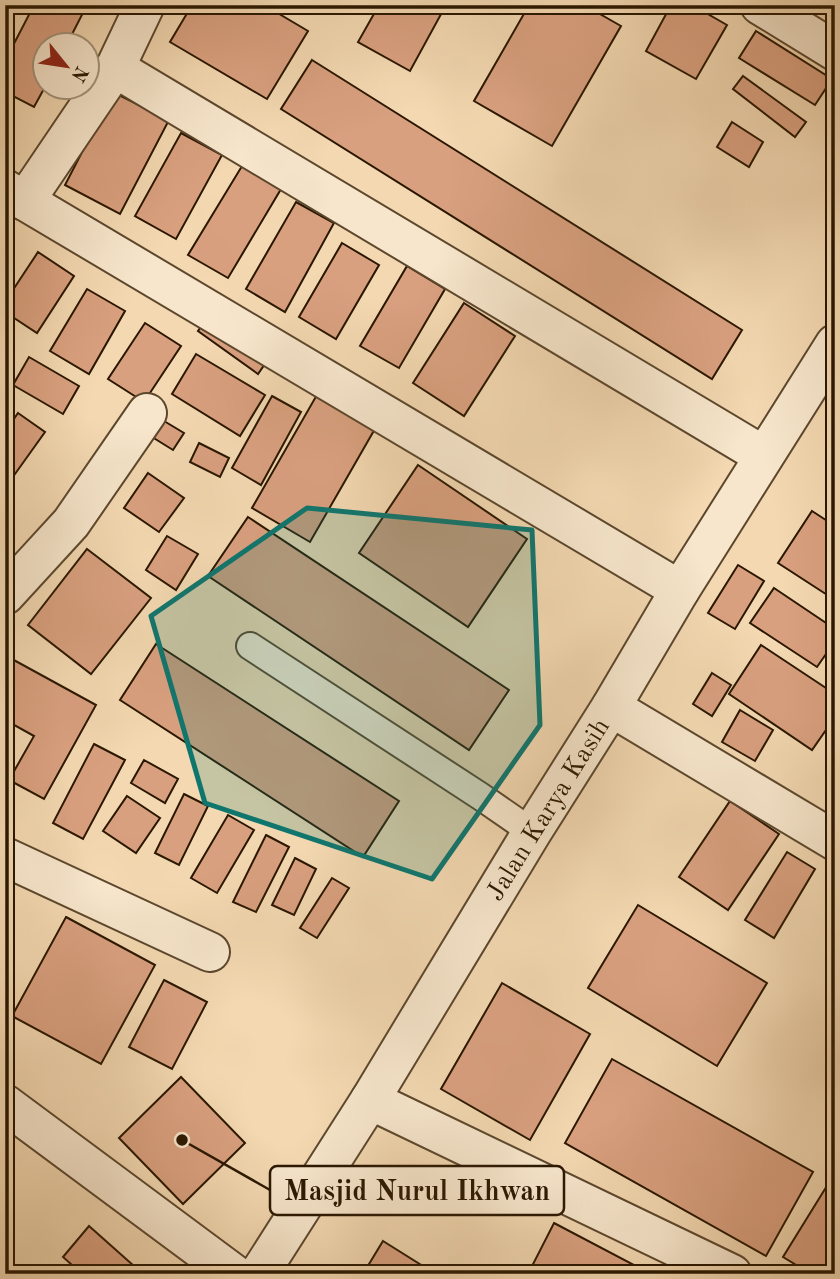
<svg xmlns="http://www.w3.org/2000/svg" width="840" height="1279" viewBox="0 0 840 1279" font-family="'Old Standard TT',serif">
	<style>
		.building { fill: #d9a07f; stroke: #2a1701; stroke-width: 2 }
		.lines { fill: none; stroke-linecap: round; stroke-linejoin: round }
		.service-casing { stroke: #5c472d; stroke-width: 30 }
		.minor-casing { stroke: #5c472d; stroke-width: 42 }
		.service { stroke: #f7e6cc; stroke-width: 26 }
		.minor { stroke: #f7e6cc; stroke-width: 38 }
		.marked { fill: #0f766e; fill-opacity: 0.2; stroke: #0f766e; stroke-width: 5; stroke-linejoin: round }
		.labels { text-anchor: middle; stroke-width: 6; stroke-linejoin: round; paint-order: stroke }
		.street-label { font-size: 26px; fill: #2a1701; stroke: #f7e6cc }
		.leader { fill: none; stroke: #2a1701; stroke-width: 2.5 }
		.callout-dot { fill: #2a1701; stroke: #f7e6cc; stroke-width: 2.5 }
		.callout { fill: #f7e6cc; stroke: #2a1701; stroke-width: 2.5 }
		.callout-label { font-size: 28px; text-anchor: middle; font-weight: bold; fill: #2a1701 }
	</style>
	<rect width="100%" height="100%" fill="#f3d8b1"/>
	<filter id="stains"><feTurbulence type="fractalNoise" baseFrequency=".00286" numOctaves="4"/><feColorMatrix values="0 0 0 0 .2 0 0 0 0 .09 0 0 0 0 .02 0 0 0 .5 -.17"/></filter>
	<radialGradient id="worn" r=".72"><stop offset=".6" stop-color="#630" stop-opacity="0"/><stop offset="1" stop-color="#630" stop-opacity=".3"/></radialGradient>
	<!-- building -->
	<g class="building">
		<polygon points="34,5 87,5 66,46 46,46 46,85 34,107 5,92 5,61"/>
		<polygon points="192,5 264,5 308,31 267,99 170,42"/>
		<polygon points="379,5 446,5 410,71 358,42"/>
		<polygon points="529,5 584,5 621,26 552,146 474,101"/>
		<polygon points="671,5 692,5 727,25 696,79 646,51"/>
		<polygon points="756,31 832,79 815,105 739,58"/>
		<polygon points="312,60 742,330 712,379 281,109"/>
		<polygon points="743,76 806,122 795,137 733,89"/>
		<polygon points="113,92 169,120 120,214 65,185"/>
		<polygon points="732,122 763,142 749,167 717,147"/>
		<polygon points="181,133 222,155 176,239 135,216"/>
		<polygon points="242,166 281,189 228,278 188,255"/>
		<polygon points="296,202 334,223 285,312 246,289"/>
		<polygon points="342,243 379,265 336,339 299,317"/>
		<polygon points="38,252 74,276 37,333 5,312 5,302"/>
		<polygon points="407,266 445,289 399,368 360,346"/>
		<polygon points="87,289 125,311 89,374 50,351"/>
		<polygon points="464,303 515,336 464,416 413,383"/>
		<polygon points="210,314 269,358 258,374 198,331"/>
		<polygon points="145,323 181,346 144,402 108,379"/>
		<polygon points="196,354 265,395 240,436 172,394"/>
		<polygon points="29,357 79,386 63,414 13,385"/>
		<polygon points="322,386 380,420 310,542 252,508"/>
		<polygon points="272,396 301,412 261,485 232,468"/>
		<polygon points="18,413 45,432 5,488 5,432"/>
		<polygon points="154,415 184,433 173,450 144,432"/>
		<polygon points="199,443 229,458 220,477 190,462"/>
		<polygon points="418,465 527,539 468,627 359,553"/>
		<polygon points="148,473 184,498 159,532 124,508"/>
		<polygon points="812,511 835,526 835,600 778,563"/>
		<polygon points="248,517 509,690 469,750 208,576"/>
		<polygon points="167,536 198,554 176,590 146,570"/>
		<polygon points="87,549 151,598 91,674 28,625"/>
		<polygon points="738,565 764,581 735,629 708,613"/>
		<polygon points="774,588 835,629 835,641 817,667 750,623"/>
		<polygon points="156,644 399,801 363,857 120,700"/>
		<polygon points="761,645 835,694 835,717 812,750 729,694"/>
		<polygon points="12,659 96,705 44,799 9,780 34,736 5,720 5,671"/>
		<polygon points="712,673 731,685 712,716 693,704"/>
		<polygon points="740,710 773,730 755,761 722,742"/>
		<polygon points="94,744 125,760 83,839 53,823"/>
		<polygon points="144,760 178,779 165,803 131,783"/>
		<polygon points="184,794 208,806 179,865 155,853"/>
		<polygon points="127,796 160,818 136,853 103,831"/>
		<polygon points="730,801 779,834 728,910 679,877"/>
		<polygon points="228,815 254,830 217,893 191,878"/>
		<polygon points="266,835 289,847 256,912 233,902"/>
		<polygon points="787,852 815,869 774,938 745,920"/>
		<polygon points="295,858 316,869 294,915 272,905"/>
		<polygon points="332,878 349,888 317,938 300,928"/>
		<polygon points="638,905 767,983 717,1066 588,988"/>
		<polygon points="66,917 155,965 101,1064 12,1016"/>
		<polygon points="164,980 207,1002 172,1069 129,1047"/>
		<polygon points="502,983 590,1034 530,1140 441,1089"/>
		<polygon points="612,1059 813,1172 766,1256 565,1143"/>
		<polygon points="181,1077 245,1143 183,1204 119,1138"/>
		<polygon points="833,1176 835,1177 835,1274 811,1274 783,1257"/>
		<polygon points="554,1223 651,1274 528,1274"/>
		<polygon points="89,1226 143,1274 82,1274 63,1257"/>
		<polygon points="383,1241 434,1273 434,1274 363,1274"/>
	</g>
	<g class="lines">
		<defs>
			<polyline id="service" points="250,646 480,796 532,832"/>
			<g id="minor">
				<polyline points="760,5 835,51"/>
				<polyline points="115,68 764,456"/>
				<polyline points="5,189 680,590"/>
				<polyline points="25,201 115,68 145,5"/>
				<polyline points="5,595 71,523 147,413"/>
				<polyline points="611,707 835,841"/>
				<polyline points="5,857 210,952"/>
				<polyline points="370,1100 732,1274"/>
				<polyline points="5,1104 234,1274"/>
				<polyline points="259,1274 370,1100 532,832 611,707 680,590 835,344"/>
			</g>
		</defs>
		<!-- service casing -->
		<use href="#service" class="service-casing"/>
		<!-- minor casing -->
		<use href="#minor" class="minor-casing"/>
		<!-- service -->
		<use href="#service" class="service"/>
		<!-- minor -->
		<use href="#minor" class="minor"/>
	</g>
	<!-- marked area -->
	<path class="marked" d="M307,508L532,530L540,725L432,879L205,803L151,616Z"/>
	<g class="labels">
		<!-- street labels -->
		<g class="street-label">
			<text transform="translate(547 809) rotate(-58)" y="9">Jalan Karya Kasih</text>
		</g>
	</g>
	<!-- callouts -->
	<path class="leader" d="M182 1140L270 1190"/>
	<circle class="callout-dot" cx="182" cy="1140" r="7"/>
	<rect class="callout" x="270" y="1166" width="294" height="49" rx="7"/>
	<g class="callout-label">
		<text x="417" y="1200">Masjid Nurul Ikhwan</text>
	</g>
	<!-- margin -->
	<rect width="840" height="1279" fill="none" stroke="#f3d8b1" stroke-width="28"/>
	<rect x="7" y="7" width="826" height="1265" fill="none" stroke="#2a1701" stroke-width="3.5"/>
	<rect x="14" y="14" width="812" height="1251" fill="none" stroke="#2a1701" stroke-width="2"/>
	<!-- north arrow -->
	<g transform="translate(66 66) rotate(120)"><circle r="33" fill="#f7e6cc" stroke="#a5937b" stroke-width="2"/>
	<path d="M0-5L12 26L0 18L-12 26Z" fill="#8f2418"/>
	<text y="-10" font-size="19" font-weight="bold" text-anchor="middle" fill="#2a1701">N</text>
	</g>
	<rect width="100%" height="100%" filter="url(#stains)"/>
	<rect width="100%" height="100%" fill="url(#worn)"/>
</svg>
